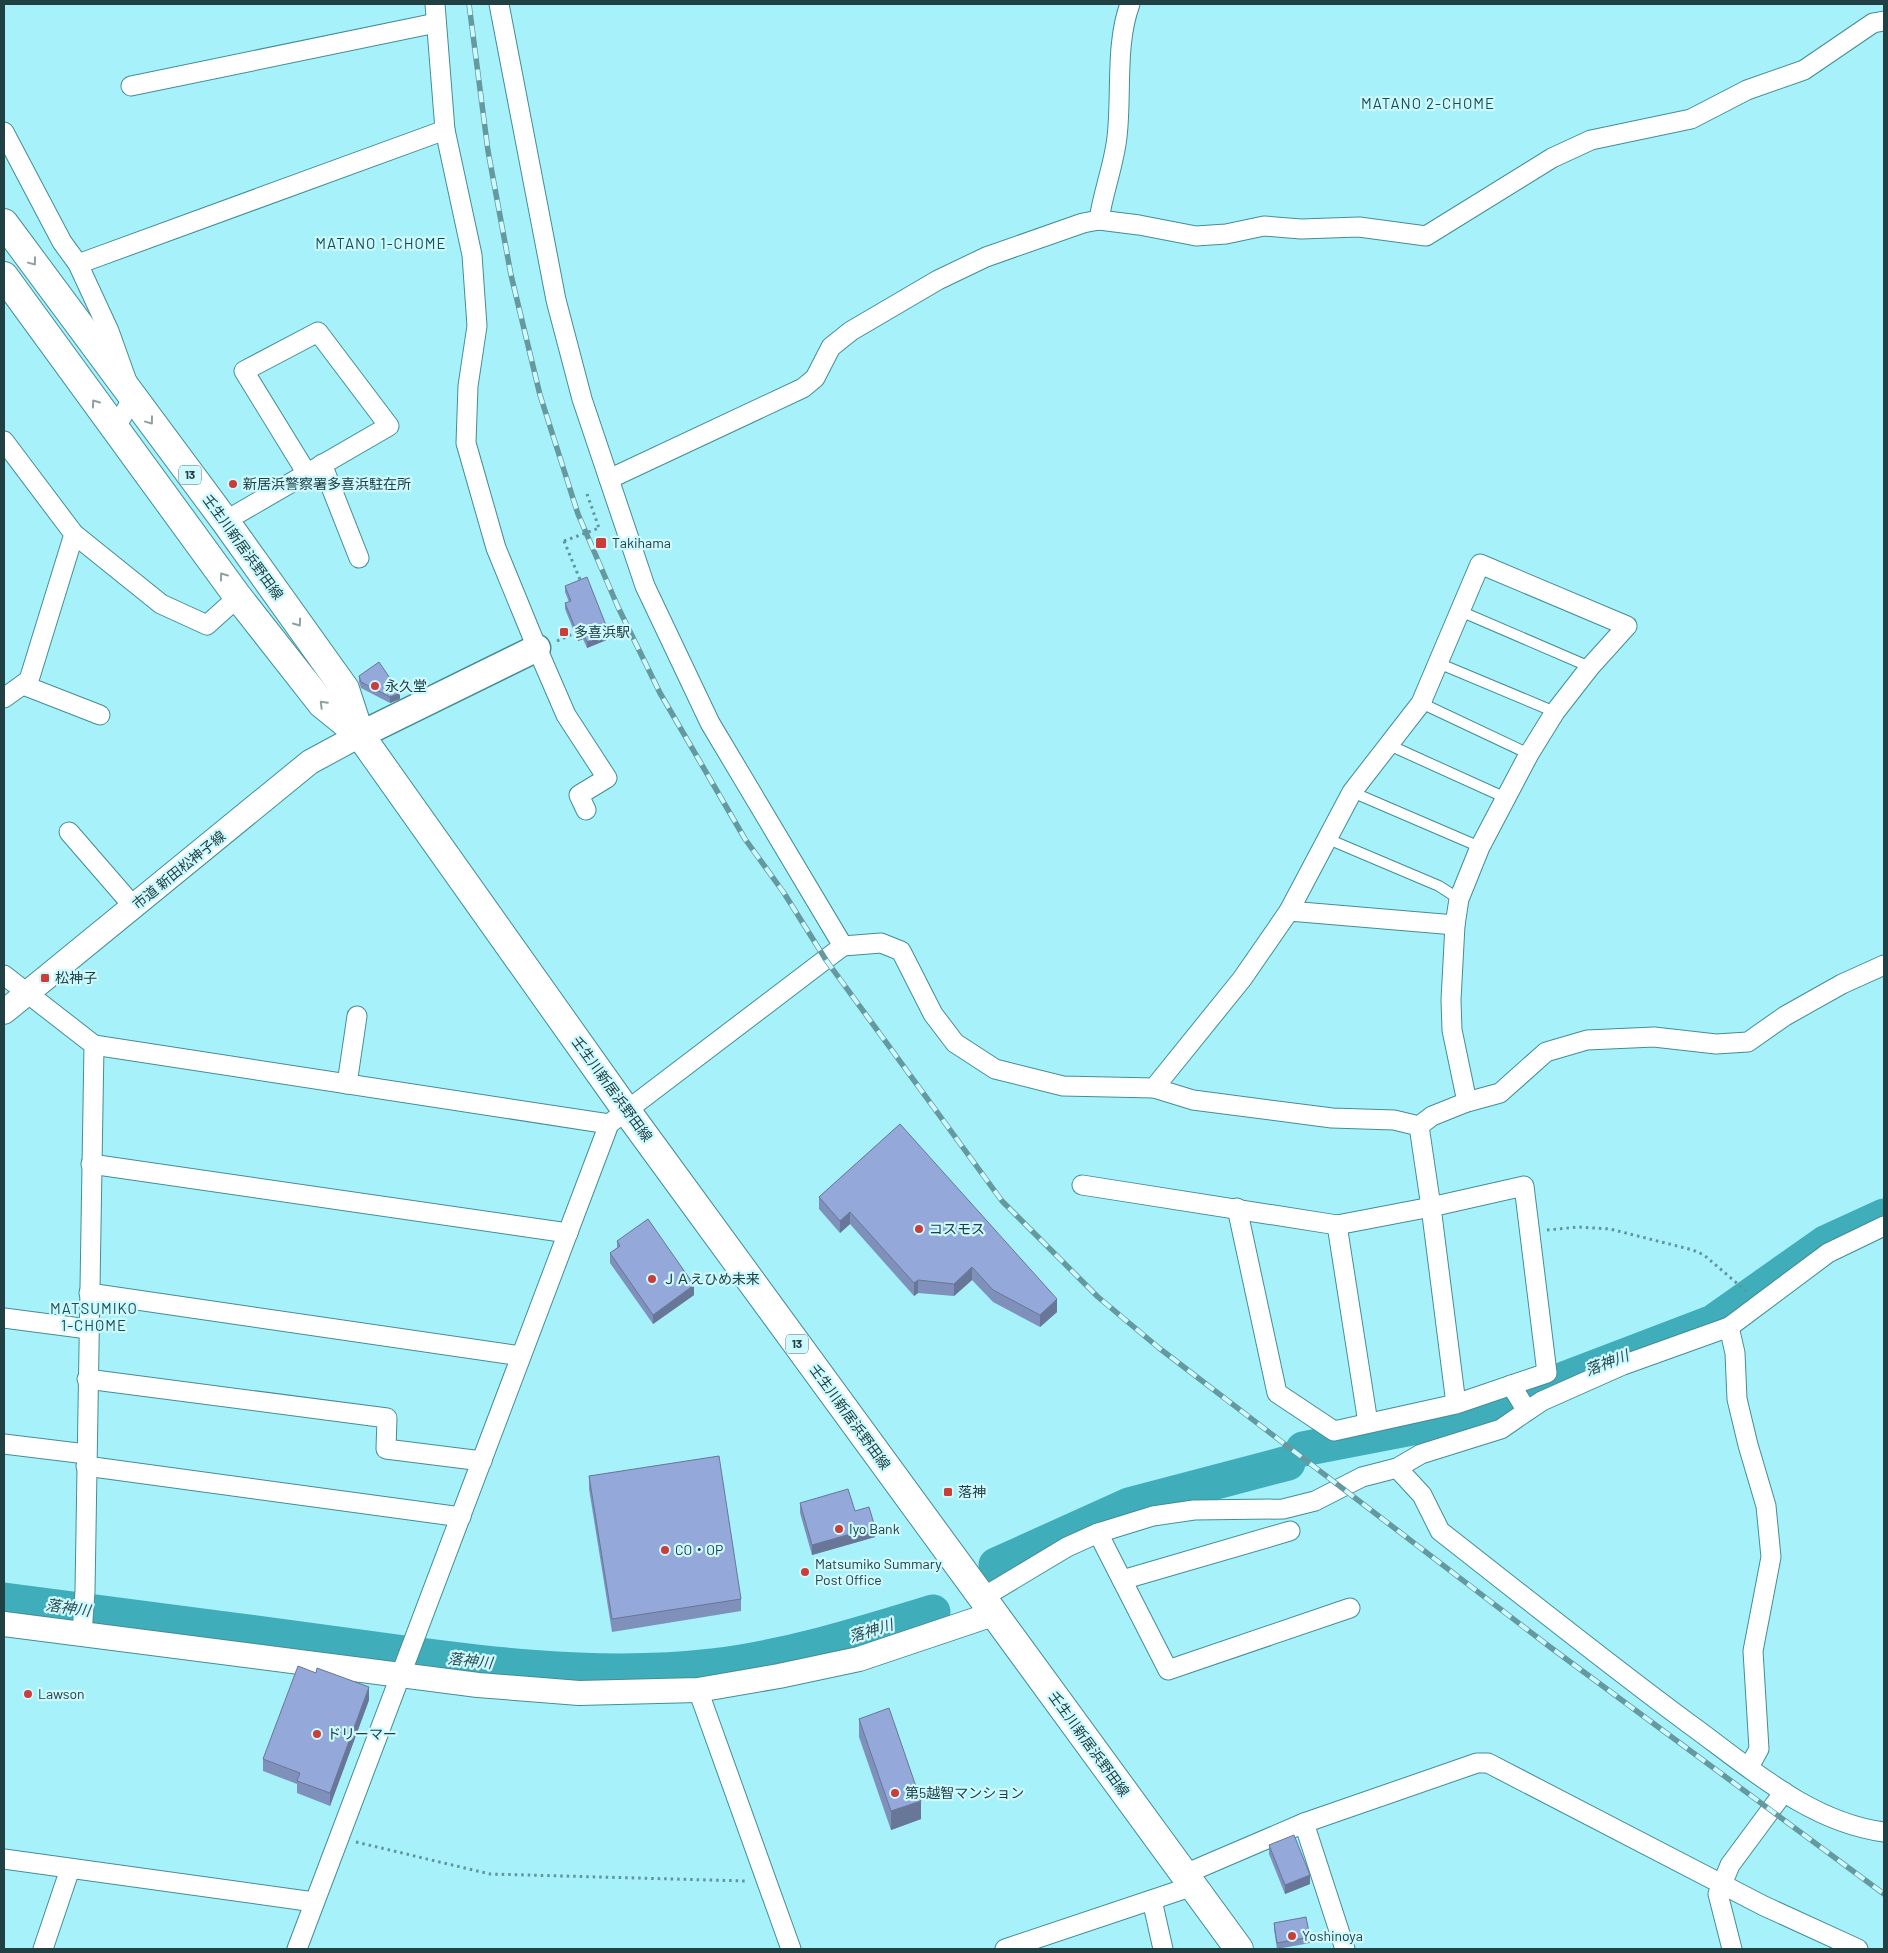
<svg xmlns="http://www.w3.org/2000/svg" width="1888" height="1953" viewBox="0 0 1888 1953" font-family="Barlow,'Noto Sans JP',sans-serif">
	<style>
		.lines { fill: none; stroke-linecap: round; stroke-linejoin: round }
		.river { stroke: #3fadba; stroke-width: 35 }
		.service-casing { stroke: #448d96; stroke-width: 12 }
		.minor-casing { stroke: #448d96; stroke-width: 21 }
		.tertiary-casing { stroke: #448d96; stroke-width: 26 }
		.secondary-casing { stroke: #448d96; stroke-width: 29 }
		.primary-casing { stroke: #448d96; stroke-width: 30 }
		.path { stroke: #61949b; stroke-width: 3; stroke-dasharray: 2.5 4; stroke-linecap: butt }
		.service { stroke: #fff; stroke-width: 10 }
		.minor { stroke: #fff; stroke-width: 19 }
		.tertiary { stroke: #fff; stroke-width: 24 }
		.secondary { stroke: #fff; stroke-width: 26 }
		.primary { stroke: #fff; stroke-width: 28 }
		.rail-casing { stroke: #64999f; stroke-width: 5.5 }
		.rail { stroke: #cef9fe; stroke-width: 4; stroke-dasharray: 11; stroke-linecap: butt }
		.path-bridge { stroke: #61949b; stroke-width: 3; stroke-dasharray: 2.5 4; stroke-linecap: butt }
		.wall { fill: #7f91bb }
		.shaded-wall { fill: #687698 }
		.building { fill: #94a9d9; stroke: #687698 }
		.oneway { stroke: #90a0a1 }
		.poi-dot { fill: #cb3d39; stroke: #cef9fe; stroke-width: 2 }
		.labels { text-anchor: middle; stroke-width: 4.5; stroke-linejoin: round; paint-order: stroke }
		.shield { fill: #cef9fe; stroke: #55787b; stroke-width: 1 }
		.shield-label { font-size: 12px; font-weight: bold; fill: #214043 }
		.poi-label { font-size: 14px; fill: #214043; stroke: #cef9fe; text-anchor: start }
		.street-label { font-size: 14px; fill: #214043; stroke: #cef9fe }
		.neighbourhood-label { font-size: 15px; letter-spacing: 1px; fill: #134e54; stroke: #cef9fe }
		.water-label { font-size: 15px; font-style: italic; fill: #2a4b4f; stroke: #cef9fe }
	</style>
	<rect width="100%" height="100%" fill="#a7f1fb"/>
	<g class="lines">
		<!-- river -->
		<g class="river">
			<polyline points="1303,1449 1417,1427 1530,1392 1713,1322 1825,1243 1884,1216"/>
			<polyline points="996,1565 1129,1505 1288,1463"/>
			<path d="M4,1600C118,1614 232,1630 346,1645C468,1662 590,1680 713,1666C788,1657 861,1634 933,1612"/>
		</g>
		<defs>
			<g id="service">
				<polyline points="1460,611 1590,667"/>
				<polyline points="1438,663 1555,712"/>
				<polyline points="1421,703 1529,754"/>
				<polyline points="1389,745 1506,798"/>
				<polyline points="1352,792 1480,847"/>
				<polyline points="1328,839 1439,886 1459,899"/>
			</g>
			<g id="minor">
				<polyline points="435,4 445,130 472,255 477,326 468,386 466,443 496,548 537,648 566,715 607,778 579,795 586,810"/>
				<polyline points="131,86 436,23"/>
				<polyline points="4,132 62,242 78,264 109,331 133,398 114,430"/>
				<path d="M1099,220C1103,192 1114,165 1117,137C1122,95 1115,44 1130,4"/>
				<polyline points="78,264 445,130"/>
				<polyline points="4,441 74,534 29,680 4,698"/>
				<polyline points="322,464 359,558"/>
				<polyline points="609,479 803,388 815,378 831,347 851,331 938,280 986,257 1083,223 1099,220 1139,225 1196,236 1226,234 1264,226 1301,229 1359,227 1426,236 1552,158 1591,140 1691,119 1747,90 1804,70 1873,23 1884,21"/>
				<polyline points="225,521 389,426 318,332 244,371 306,472"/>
				<polyline points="74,534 161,604 207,625 238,597"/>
				<polyline points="23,685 100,715"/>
				<polyline points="69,832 134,907"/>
				<polyline points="1289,911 1352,792 1421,703 1480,564 1627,626 1590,667 1555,712 1529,754 1480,847 1459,899 1455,925 1451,1000 1452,1030 1467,1102"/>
				<polyline points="843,946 881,943 901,951 933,1014 955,1043 995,1069 1063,1086 1154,1088 1193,1100 1332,1118 1394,1120 1419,1126"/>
				<polyline points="4,975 94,1045 85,1591 82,1634"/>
				<polyline points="94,1045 609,1124"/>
				<polyline points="347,1084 357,1016"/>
				<polyline points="1154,1088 1242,979 1289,911 1455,925"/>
				<polyline points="91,1164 568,1233"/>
				<polyline points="1082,1185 1337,1225 1431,1207 1419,1126 1432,1116 1467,1102 1500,1093 1546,1052 1587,1040 1654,1037 1716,1044 1748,1042 1785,1016 1842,984 1884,965"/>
				<polyline points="1237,1208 1277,1393 1334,1431 1456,1404 1547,1373 1524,1186 1431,1207 1456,1404"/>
				<polyline points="1337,1225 1368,1423"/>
				<polyline points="89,1293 521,1356"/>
				<polyline points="4,1318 88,1329"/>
				<polyline points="1729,1327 1735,1353 1737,1399 1748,1445 1766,1506 1771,1557 1753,1651 1759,1749 1749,1767"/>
				<polyline points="87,1379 387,1418 386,1449 482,1461"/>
				<polyline points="1527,1411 1542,1401 1623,1365 1729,1327 1828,1253 1884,1226"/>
				<polyline points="4,1444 86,1454"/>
				<polyline points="86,1466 461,1517"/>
				<path d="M1397,1468L1422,1495L1440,1531C1522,1595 1604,1661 1688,1723C1748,1766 1808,1822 1884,1832"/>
				<polyline points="1098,1533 1168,1670 1350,1608"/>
				<polyline points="1122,1580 1290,1531"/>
				<polyline points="982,1598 1067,1547 1098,1533 1153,1516 1194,1510 1283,1509 1315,1501 1362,1477 1397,1468 1421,1454 1501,1429 1527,1411 1511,1385"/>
				<polyline points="698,1690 791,1949"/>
				<polyline points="1304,1823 1345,1949"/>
				<polyline points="4,1859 314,1902"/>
				<polyline points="1185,1874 1304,1823 1477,1763 1488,1763 1764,1906 1858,1949"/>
				<polyline points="1152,1900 1163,1949"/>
				<polyline points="43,1949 70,1869"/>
				<polyline points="297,1949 609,1124 843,946 710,723 645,586 582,399 556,300 499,4"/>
				<polyline points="1005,1949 1193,1886"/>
				<polyline points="1732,1949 1718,1894 1730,1865 1784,1792"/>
			</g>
			<g id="tertiary">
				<polyline points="4,1012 310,762 360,735"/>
				<polyline points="4,1624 478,1685 579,1693 698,1690 779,1676 859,1659 993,1614"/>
			</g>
			<polyline id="secondary" points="360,735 537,648"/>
			<g id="primary">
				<polyline points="4,223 225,521 345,689 360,735"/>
				<polyline points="4,276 238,597 322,704 360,735 626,1110 1239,1949"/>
			</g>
		</defs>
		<!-- service casing -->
		<use href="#service" class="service-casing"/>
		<!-- minor casing -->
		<use href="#minor" class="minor-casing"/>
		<!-- tertiary casing -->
		<use href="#tertiary" class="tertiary-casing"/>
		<!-- secondary casing -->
		<use href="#secondary" class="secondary-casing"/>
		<!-- primary casing -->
		<use href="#primary" class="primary-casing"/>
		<!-- path -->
		<g class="path">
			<polyline points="587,494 599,528"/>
			<polyline points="564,541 581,582"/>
			<polyline points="557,641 575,633"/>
			<polyline points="1547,1230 1578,1227 1610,1229 1693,1250 1704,1255 1746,1291"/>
			<polyline points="356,1842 490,1874 746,1881"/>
		</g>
		<!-- service -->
		<use href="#service" class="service"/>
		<!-- minor -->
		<use href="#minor" class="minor"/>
		<!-- tertiary -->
		<use href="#tertiary" class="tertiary"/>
		<!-- secondary -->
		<use href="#secondary" class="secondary"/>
		<!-- primary -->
		<use href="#primary" class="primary"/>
		<defs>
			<polyline id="rail" points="469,4 488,151 511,275 540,395 578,514 618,607 660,693 745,839 784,893 826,960 1002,1201 1098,1297 1159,1348 1550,1647 1884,1894"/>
		</defs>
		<!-- rail casing -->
		<use href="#rail" class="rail-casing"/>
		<!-- rail -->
		<use href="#rail" class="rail"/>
		<!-- path-bridge -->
		<polyline class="path-bridge" points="564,541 599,528"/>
	</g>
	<!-- wall -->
	<g class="wall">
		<polygon points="565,586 609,639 587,648 583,639 578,641 565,609 565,603 569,602 565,592"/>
		<polygon points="359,676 400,699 390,703 361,688 359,682"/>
		<polygon points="900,1124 1057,1312 1040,1327 993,1302 972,1280 954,1296 918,1293 914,1296 850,1224 840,1233 819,1209 819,1197"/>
		<polygon points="617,1241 694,1295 653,1324 610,1263 610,1253 617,1248"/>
		<polygon points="589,1476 741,1599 741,1611 612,1632 589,1489"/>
		<polygon points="800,1503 855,1511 875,1537 812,1555 800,1513"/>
		<polygon points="369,1700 330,1806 297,1793 297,1784 263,1771 263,1759"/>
		<polygon points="859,1719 921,1819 891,1830 859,1737"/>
		<polygon points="1269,1845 1310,1884 1285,1894 1269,1854"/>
		<polygon points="1274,1923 1310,1937 1310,1943 1277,1949 1274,1929"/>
	</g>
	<!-- shaded-wall -->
	<g class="shaded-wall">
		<polygon points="583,633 583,639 578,641 578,635"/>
		<polygon points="609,633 609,639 587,648 587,642"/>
		<polygon points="400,693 400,699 390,703 390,697"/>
		<polygon points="850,1212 850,1224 840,1233 840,1221"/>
		<polygon points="972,1267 972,1280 954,1296 954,1284"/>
		<polygon points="918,1280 918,1293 914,1296 914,1283"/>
		<polygon points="694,1285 694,1295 653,1324 653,1315"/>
		<polygon points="1057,1299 1057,1312 1040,1327 1040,1315"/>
		<polygon points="875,1527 875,1537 812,1555 812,1545"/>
		<polygon points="369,1687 369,1700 330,1806 330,1793"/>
		<polygon points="921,1801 921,1819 891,1830 891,1811"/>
		<polygon points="1310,1875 1310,1884 1285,1894 1285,1885"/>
	</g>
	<!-- building -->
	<g class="building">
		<polygon points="587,577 609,633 587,642 583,633 578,635 565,603 571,601 565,586"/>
		<polygon points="379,662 400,693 390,697 361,682 359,676"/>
		<polygon points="900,1124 1057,1299 1040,1315 993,1290 972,1267 954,1284 918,1280 914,1283 850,1212 840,1221 819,1197"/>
		<polygon points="648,1219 694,1285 653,1315 610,1253 620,1246 617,1241"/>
		<polygon points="719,1456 741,1599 612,1619 589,1476"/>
		<polygon points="848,1489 855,1511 869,1507 875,1527 812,1545 800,1503"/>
		<polygon points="298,1666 316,1673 317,1668 369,1687 330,1793 297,1781 300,1773 263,1759"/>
		<polygon points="889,1708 921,1801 891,1811 859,1719"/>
		<polygon points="1294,1835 1310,1875 1285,1885 1269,1845"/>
		<polygon points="1306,1917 1310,1937 1277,1943 1274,1923"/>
	</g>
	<!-- one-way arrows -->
	<defs><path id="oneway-chevron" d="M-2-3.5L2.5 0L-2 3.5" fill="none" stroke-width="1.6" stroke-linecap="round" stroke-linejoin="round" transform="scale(1.25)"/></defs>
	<g class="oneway">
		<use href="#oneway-chevron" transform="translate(33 262) rotate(53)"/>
		<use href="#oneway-chevron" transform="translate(95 403) rotate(-126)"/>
		<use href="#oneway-chevron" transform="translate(150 421) rotate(53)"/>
		<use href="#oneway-chevron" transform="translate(223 576) rotate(-126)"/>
		<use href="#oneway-chevron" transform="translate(298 623) rotate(54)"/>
		<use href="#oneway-chevron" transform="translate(323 704) rotate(-135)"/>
	</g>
	<!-- markers -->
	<g class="poi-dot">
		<circle cx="233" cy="484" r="5"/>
		<rect x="595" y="537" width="12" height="12" rx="2.5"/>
		<rect x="559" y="627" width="10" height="10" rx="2.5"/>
		<circle cx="375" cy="686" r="5"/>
		<rect x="40" y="973" width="10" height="10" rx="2.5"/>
		<circle cx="919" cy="1229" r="5"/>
		<circle cx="652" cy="1279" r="5"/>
		<rect x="943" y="1487" width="10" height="10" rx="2.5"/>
		<circle cx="839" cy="1529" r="5"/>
		<circle cx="665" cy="1550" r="5"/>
		<circle cx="805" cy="1572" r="5"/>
		<circle cx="28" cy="1694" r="5"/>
		<circle cx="317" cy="1734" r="5"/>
		<circle cx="895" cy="1793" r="5"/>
		<circle cx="1292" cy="1936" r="5"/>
	</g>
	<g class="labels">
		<!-- shield labels -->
		<g class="shield">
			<rect x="179" y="465.5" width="22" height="19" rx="4"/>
			<rect x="786" y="1334.5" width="22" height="19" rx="4"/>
		</g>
		<g class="shield-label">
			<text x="190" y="479">13</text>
			<text x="797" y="1348">13</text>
		</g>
		<!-- poi labels -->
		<g class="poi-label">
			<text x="243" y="489">新居浜警察署多喜浜駐在所</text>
			<text x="612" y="548">Takihama</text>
			<text x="574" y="637">多喜浜駅</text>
			<text x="385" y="691">永久堂</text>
			<text x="55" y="983">松神子</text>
			<text x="929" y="1234">コスモス</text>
			<text x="662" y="1284">ＪＡえひめ未来</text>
			<text x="958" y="1497">落神</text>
			<text x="849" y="1534">Iyo Bank</text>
			<text x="675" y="1555">CO・OP</text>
			<text x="815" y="1569">Matsumiko Summary<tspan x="815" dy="16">Post Office</tspan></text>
			<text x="38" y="1699">Lawson</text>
			<text x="327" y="1739">ドリーマー</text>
			<text x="905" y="1798">第5越智マンション</text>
			<text x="1302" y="1941">Yoshinoya</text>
		</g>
		<!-- street labels -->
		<g class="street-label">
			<text transform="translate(243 547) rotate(54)" y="5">壬生川新居浜野田線</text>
			<text transform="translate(179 870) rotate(-39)" y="5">市道 新田松神子線</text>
			<text transform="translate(612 1089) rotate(54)" y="5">壬生川新居浜野田線</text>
			<text transform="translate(850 1417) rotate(54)" y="5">壬生川新居浜野田線</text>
			<text transform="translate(1089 1744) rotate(54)" y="5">壬生川新居浜野田線</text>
		</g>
		<!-- neighbourhood labels -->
		<g class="neighbourhood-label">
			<text x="1428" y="109">MATANO 2-CHOME</text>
			<text x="381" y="249">MATANO 1-CHOME</text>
			<text x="94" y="1314">MATSUMIKO<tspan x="94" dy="17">1-CHOME</tspan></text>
		</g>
		<!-- water labels -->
		<g class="water-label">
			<text transform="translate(1607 1363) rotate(-21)" y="5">落神川</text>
			<text transform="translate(68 1608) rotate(8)" y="5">落神川</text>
			<text transform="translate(871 1631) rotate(-17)" y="5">落神川</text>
			<text transform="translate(470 1661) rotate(6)" y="5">落神川</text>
		</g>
	</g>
	<!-- border -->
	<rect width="1888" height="1953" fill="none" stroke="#214043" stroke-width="10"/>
</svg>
